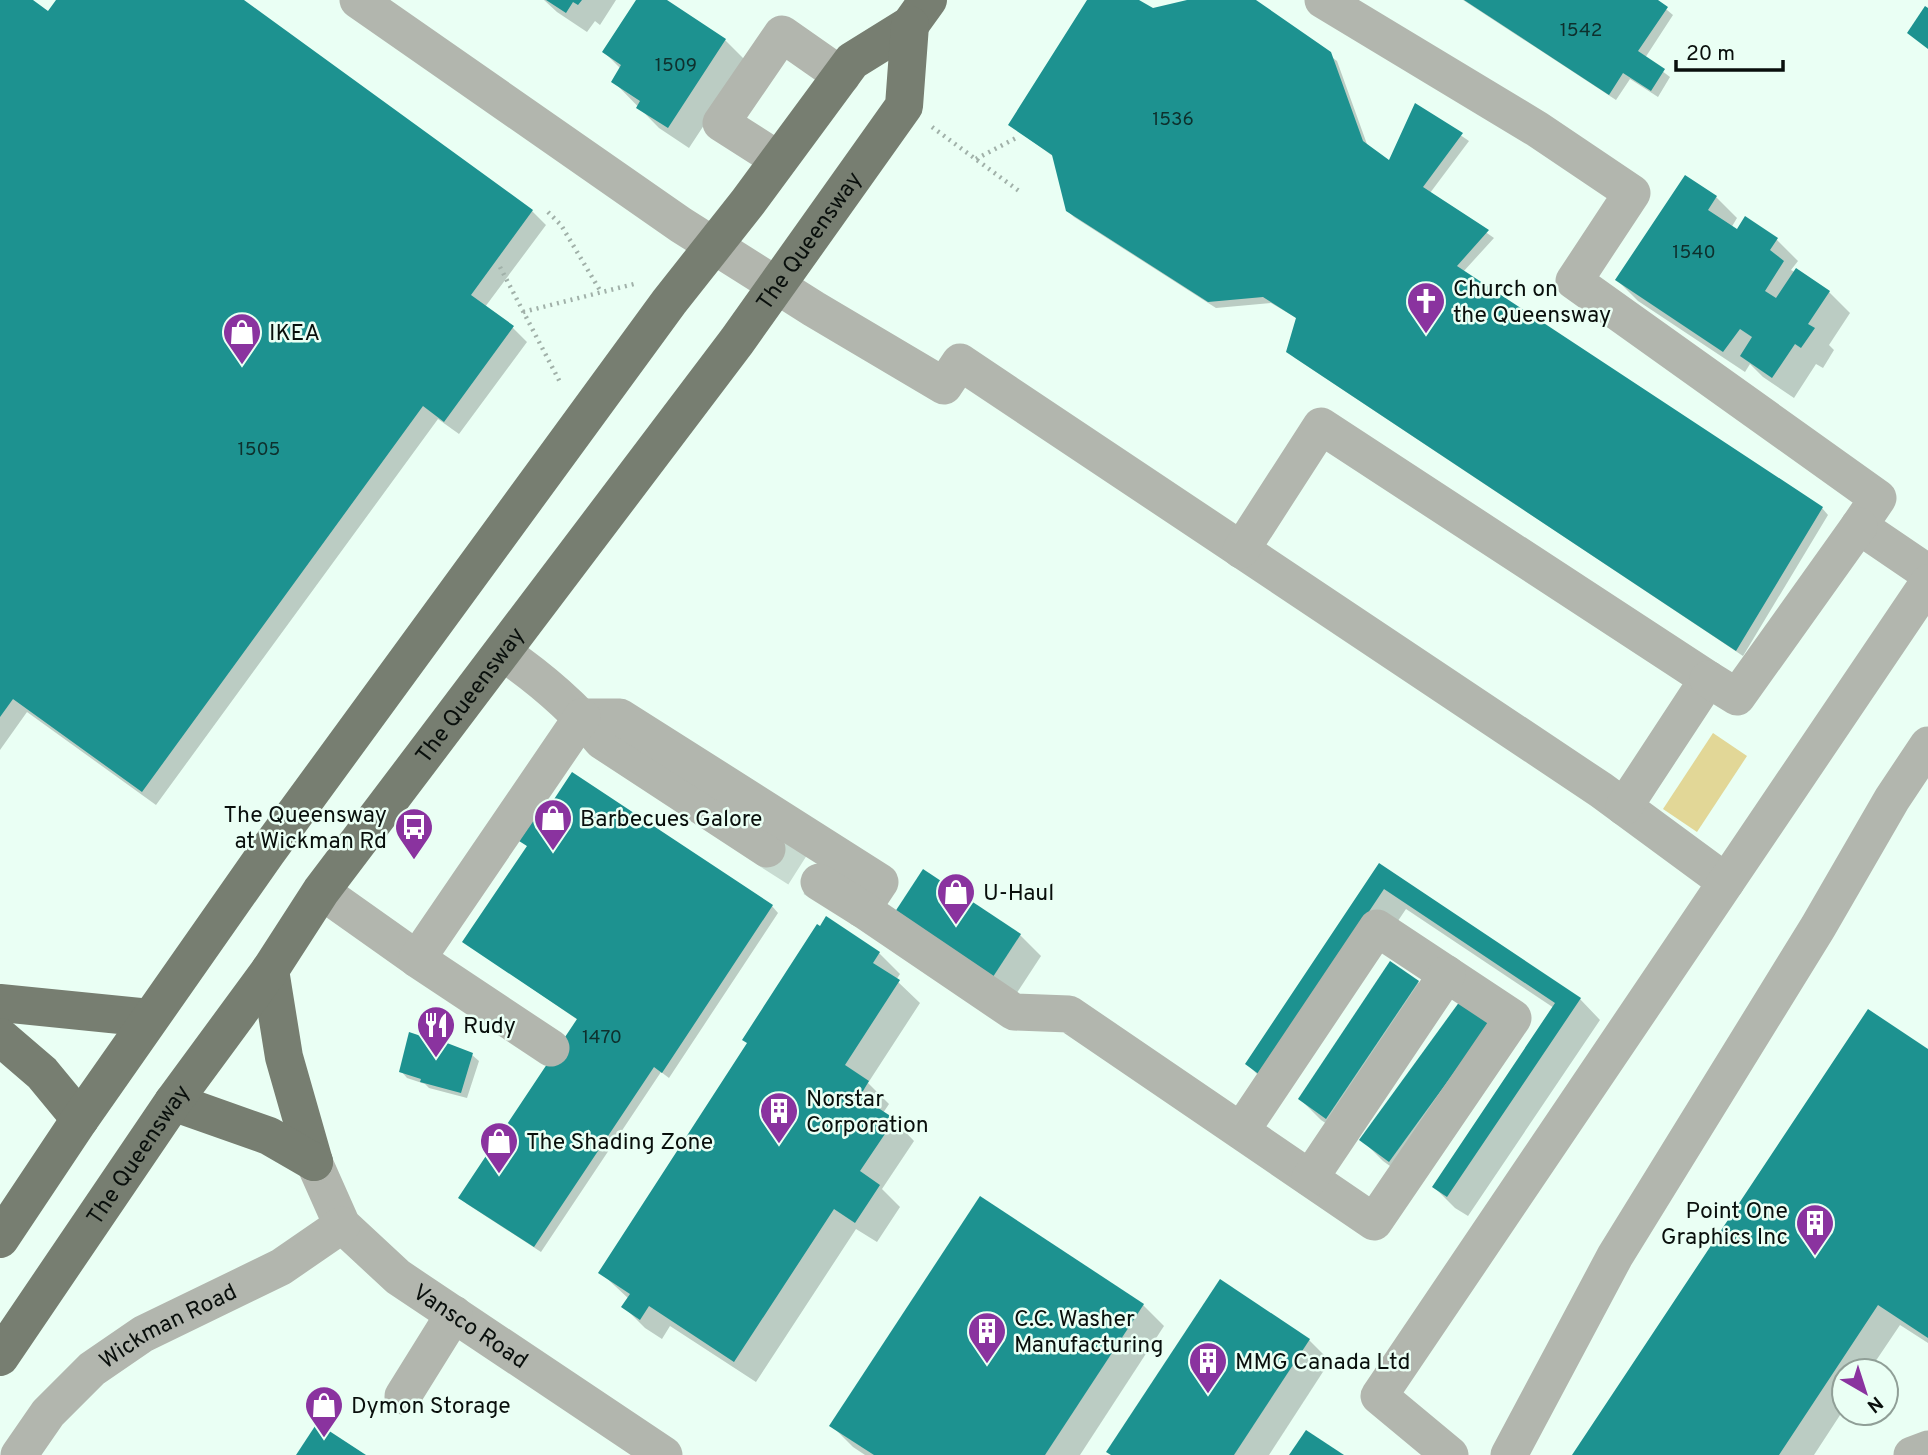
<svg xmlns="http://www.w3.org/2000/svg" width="1928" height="1455" viewBox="0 0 1928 1455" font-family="Overpass,sans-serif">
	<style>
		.green { fill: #e2d797 }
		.shadow { fill: #0003 }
		.building { fill: #1d9290 }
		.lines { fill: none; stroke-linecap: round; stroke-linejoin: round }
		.minor-tunnel { stroke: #c8dbd1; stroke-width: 37; stroke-dasharray: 37 18; stroke-linecap: butt }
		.path { stroke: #a1b1a9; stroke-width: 4.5; stroke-dasharray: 2 5; stroke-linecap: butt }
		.minor { stroke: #b2b6ae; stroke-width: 37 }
		.major { stroke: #777e71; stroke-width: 38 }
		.labels { text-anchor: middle; stroke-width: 5; stroke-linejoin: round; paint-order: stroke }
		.number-label { font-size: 19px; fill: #0e302d }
		.street-label { font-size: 23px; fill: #090f0c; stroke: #eafff4 }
		.poi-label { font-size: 23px; fill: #090f0c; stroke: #eafff4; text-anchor: start }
	</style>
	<rect width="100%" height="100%" fill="#eafff4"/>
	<!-- green -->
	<polygon class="green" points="1713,733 1747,756 1697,832 1663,809"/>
	<!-- shadow -->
	<g class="shadow">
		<polygon points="0,0 30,0 48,13 58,0 241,0 532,211 546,225 485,307 513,328 527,342 459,434 438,419 156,805 27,712 0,750"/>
		<polygon points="544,0 616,0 600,25 595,21 587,32 557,12"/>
		<polygon points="638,0 664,0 725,40 746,61 689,148 659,128 613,81 621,69 604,52"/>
		<polygon points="1090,0 1135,0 1152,10 1194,0 1253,0 1337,61 1368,147 1390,162 1416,105 1469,141 1430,193 1494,238 1463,272 1822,508 1828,515 1743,656 1295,358 1288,351 1298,319 1271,303 1216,308 1074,217 1067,210 1054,157 1010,125"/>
		<polygon points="1463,0 1655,0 1673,15 1645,58 1670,77 1658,97 1630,79 1616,100"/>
		<polygon points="1716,197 1737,218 1731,228 1737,232 1746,219 1777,240 1798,261 1791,270 1829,292 1850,313 1829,345 1834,350 1823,368 1816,364 1794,398 1763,377 1750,364 1745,372 1638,301 1617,280"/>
		<polygon points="521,841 772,906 778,913 669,1078 661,1072 541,1252 467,1204 460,1198 578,1020 464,942 528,847"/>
		<polygon points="1380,865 1580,999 1600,1020 1468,1216 1455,1208 1434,1187 1554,1008 1406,909 1281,1094 1268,1085 1247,1064"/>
		<polygon points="923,872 1020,935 1041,956 1011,1002"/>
		<polygon points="879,953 900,974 896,980 920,1003 868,1083 889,1104 883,1113 894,1120 914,1141 882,1189 900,1207 877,1242 856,1229 756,1382 670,1326 662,1339 645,1328 624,1307 629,1299 600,1272"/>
		<polygon points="1418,982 1439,1003 1348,1138 1321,1120 1300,1099"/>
		<polygon points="1489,1024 1411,1181 1383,1161 1362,1140"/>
		<polygon points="1928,1051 1928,1343 1900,1325 1869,1371 1844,1371 1844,1409 1814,1455 1574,1455"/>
		<polygon points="472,1055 479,1061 467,1098 429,1088 425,1084 407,1078 401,1071"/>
		<polygon points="980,1199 1143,1305 1164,1326 1080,1455 865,1455 853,1447 832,1426"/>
		<polygon points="1221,1282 1309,1340 1330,1361 1269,1455 1112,1455"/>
	</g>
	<!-- building -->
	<g class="building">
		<polygon points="0,0 33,0 48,11 56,0 244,0 533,210 471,295 514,326 444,422 423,406 142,792 13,699 0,717"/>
		<polygon points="546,0 582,0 578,5 573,2 566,13"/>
		<polygon points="636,0 667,0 726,39 668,128 636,108 640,101 611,82 621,65 602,52"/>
		<polygon points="1087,0 1139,0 1153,8 1187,0 1256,0 1331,52 1363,141 1389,160 1415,103 1463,133 1423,187 1489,230 1457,266 1823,507 1736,651 1286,352 1296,318 1263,297 1208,302 1066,211 1052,155 1008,125"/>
		<polygon points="1464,0 1658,0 1668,7 1638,51 1665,69 1651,91 1623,73 1609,95"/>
		<polygon points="1925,6 1928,8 1928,49 1907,33"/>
		<polygon points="1685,175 1717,196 1708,210 1737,229 1745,216 1778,238 1770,250 1784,261 1765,291 1776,298 1796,268 1830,291 1808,324 1815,328 1801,348 1795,344 1772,378 1740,356 1752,337 1740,329 1723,352 1615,280"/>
		<polygon points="572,772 773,905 662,1073 654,1067 534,1247 458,1198 577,1019 462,942 527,846 519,841 536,816 541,819"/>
		<polygon points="1379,863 1581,998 1447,1197 1432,1187 1555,1003 1384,889 1260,1075 1245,1064"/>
		<polygon points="923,869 1021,934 989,983 891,918"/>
		<polygon points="826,916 880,952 873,963 900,980 845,1065 869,1081 860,1096 895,1119 860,1171 880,1185 855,1223 834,1209 734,1362 649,1306 640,1320 621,1307 630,1294 598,1273 747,1043 742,1040 817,924 820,926"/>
		<polygon points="1390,961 1419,981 1326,1119 1298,1099"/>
		<polygon points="1460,1001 1490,1023 1389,1162 1359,1140"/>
		<polygon points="1868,1009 1928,1049 1928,1338 1878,1305 1779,1455 1572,1455"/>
		<polygon points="409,1032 433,1040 434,1038 473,1053 461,1093 420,1082 421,1079 399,1072"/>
		<polygon points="980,1196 1144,1304 1045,1455 874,1455 829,1426"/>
		<polygon points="1220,1279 1310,1339 1234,1455 1111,1455 1106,1452"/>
		<polygon points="317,1423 366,1455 296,1455"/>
		<polygon points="1306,1430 1344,1455 1289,1455"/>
	</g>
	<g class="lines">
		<!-- minor-tunnel -->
		<polyline class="minor-tunnel" points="767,849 819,882"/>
		<!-- path -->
		<g class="path">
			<polyline points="932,127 1019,191"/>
			<polyline points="976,159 1016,138"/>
			<polyline points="548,212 561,225 601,292"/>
			<polyline points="500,267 561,384"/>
			<polyline points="523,312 634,284"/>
		</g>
		<!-- minor -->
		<g class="minor">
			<polyline points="358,0 681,225 814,309 944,386 960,362 1601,790 1726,882"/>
			<polyline points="1323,0 1537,129 1632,193 1574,281 1878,498 1859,526 1928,573"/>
			<polyline points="779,160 721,123 782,34 842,76"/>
			<polyline points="1241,550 1321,426 1708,679 1624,807"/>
			<path d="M502,652C540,678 573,706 602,741L767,849"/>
			<polyline points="1708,679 1737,697 1859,526"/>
			<polyline points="582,717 620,717 880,882 862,909"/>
			<polyline points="819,882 862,909 1014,1012 1069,1014 1374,1222 1513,1018 1377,928 1241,1131"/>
			<polyline points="321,891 417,959"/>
			<polyline points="551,1048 417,959 582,717"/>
			<path id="s1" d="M314,1162L342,1225L398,1277L664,1455"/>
			<polyline points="1310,1178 1447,974"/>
			<polyline points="403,1396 454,1314"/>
			<path id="s2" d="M19,1455L48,1413L92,1369L143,1334L281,1267L342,1225"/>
			<polyline points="1450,1455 1379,1396 1928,583"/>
			<polyline points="1509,1455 1615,1256 1818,927 1892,799 1928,745"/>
			<polyline points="1912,1455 1928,1449"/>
		</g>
		<!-- major -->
		<g class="major">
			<polyline points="270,970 284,1057 314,1162"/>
			<polyline points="0,1003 150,1018"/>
			<polyline points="0,1037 42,1073 80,1119"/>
			<polyline points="173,1102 269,1136 314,1162"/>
			<polyline points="0,1239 80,1119 267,852 669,302 748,202 852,61 910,25 928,0"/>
			<path id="s3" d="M0,1357L173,1102L270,970L321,891L737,341L904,106L910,25"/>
		</g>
	</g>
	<!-- icons -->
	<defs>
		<symbol id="church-pin" viewBox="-11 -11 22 30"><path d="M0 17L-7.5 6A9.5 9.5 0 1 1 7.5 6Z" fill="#8a339f" stroke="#eafff4"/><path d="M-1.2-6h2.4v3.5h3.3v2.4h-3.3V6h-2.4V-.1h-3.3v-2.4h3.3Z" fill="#fff"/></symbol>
		<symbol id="shop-pin" viewBox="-11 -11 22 30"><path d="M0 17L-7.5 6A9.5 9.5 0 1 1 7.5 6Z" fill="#8a339f" stroke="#eafff4"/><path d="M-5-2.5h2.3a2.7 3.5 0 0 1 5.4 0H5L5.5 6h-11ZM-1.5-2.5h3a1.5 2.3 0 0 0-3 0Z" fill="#fff"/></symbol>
		<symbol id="bus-pin" viewBox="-11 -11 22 30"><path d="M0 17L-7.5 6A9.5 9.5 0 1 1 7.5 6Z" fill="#8a339f" stroke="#eafff4"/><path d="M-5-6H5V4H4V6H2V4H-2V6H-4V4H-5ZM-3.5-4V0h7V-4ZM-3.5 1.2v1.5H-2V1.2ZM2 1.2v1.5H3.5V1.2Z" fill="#fff"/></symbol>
		<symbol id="restaurant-pin" viewBox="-11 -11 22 30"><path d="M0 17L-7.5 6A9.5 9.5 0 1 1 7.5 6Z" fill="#8a339f" stroke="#eafff4"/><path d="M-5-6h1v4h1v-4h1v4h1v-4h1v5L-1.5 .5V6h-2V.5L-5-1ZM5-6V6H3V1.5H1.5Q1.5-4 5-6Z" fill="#fff"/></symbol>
		<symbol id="building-pin" viewBox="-11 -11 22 30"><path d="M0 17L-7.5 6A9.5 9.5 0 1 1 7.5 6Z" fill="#8a339f" stroke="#eafff4"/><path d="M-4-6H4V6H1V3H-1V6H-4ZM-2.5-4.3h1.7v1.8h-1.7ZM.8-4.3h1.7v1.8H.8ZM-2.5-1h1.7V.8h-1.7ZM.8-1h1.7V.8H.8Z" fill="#fff"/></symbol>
	</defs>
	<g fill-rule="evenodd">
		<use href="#church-pin" x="1404" y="279" width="44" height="60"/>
		<use href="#shop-pin" x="220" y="310" width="44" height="60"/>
		<use href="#shop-pin" x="531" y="796" width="44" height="60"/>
		<use href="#bus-pin" x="392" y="805" width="44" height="60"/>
		<use href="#shop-pin" x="934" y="870" width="44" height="60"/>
		<use href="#restaurant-pin" x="414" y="1003" width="44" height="60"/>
		<use href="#building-pin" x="757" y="1089" width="44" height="60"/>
		<use href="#shop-pin" x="477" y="1119" width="44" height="60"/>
		<use href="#building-pin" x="1793" y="1201" width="44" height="60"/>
		<use href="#building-pin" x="965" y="1309" width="44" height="60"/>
		<use href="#building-pin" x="1186" y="1339" width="44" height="60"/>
		<use href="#shop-pin" x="302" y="1383" width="44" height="60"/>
	</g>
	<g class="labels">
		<!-- number labels -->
		<g class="number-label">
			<text x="1581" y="36">1542</text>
			<text x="676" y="71">1509</text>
			<text x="1173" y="125">1536</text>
			<text x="1694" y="258">1540</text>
			<text x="259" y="455">1505</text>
			<text x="602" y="1043">1470</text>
		</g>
		<!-- street labels -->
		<g class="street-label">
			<text dy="8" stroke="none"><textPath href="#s3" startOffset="1379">The Queensway</textPath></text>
			<text dy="8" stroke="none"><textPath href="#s3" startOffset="812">The Queensway</textPath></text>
			<text dy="8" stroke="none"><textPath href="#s3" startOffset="245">The Queensway</textPath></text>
			<text dy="8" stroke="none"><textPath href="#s1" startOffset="233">Vansco Road</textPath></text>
			<text dy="8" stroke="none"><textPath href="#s2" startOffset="201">Wickman Road</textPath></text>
		</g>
		<!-- poi labels -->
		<g class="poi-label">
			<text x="1453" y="296">Church on<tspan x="1453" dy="26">the Queensway</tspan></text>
			<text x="269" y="340">IKEA</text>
			<text x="387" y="822" text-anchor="end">The Queensway<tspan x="387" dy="26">at Wickman Rd</tspan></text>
			<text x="580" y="826">Barbecues Galore</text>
			<text x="983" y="900">U-Haul</text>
			<text x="463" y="1033">Rudy</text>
			<text x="806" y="1106">Norstar<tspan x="806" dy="26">Corporation</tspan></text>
			<text x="526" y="1149">The Shading Zone</text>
			<text x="1788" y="1218" text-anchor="end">Point One<tspan x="1788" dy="26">Graphics Inc</tspan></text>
			<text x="1014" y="1326">C.C. Washer<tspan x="1014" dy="26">Manufacturing</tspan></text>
			<text x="1235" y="1369">MMG Canada Ltd</text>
			<text x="351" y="1413">Dymon Storage</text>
		</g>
	</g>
	<!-- north arrow -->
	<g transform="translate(1865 1392) rotate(141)"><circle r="33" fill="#eafff4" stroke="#909f97" stroke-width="2"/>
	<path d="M0-5L12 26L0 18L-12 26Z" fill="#8a339f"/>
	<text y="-10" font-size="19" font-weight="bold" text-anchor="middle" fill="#090f0c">N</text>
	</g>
	<!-- scale -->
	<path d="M1676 60v10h107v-10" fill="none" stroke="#090f0c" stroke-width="3.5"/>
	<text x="1686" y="60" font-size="21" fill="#090f0c" stroke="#eafff4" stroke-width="5" paint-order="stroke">20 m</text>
</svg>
